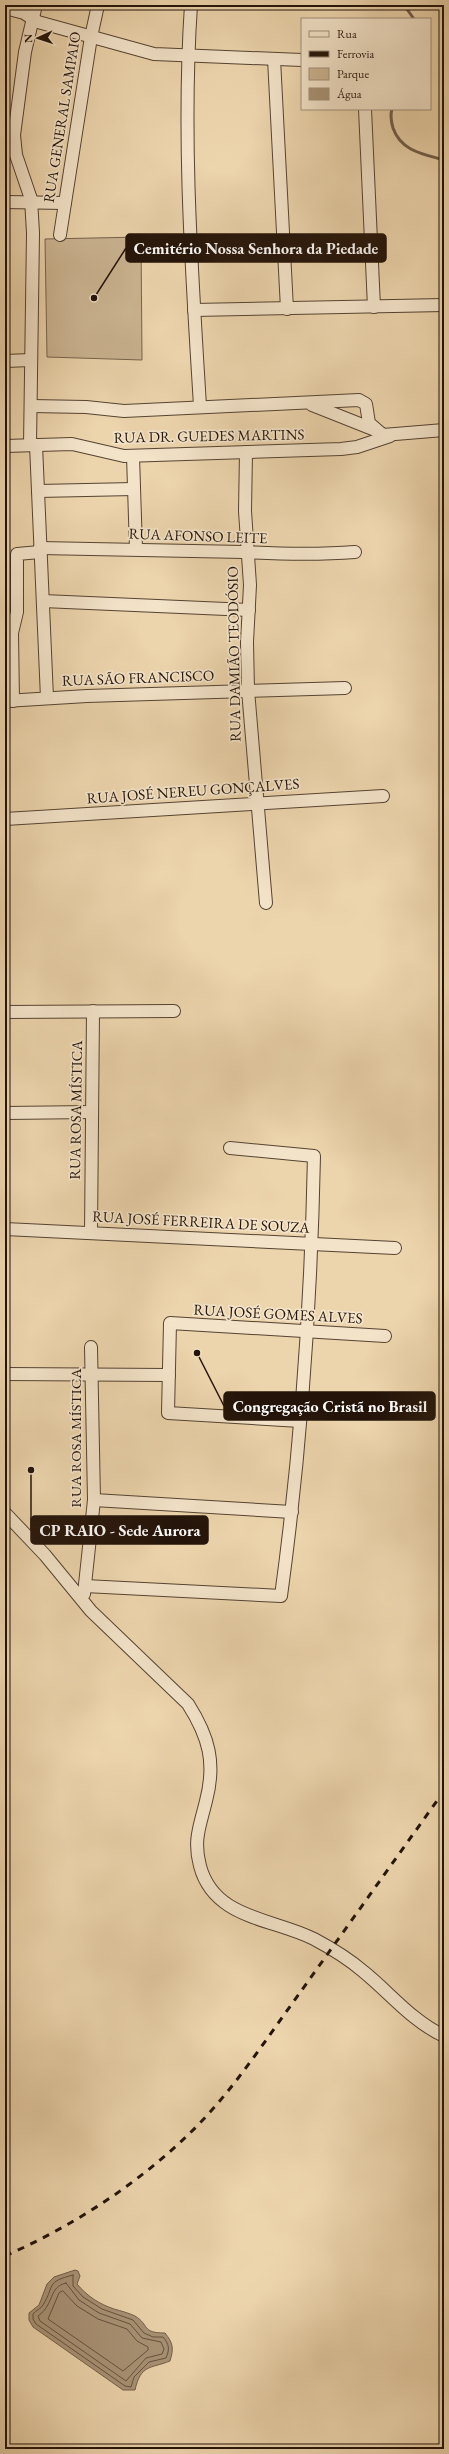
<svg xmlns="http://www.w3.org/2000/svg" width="449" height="2454" viewBox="0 0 449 2454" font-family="'EB Garamond',serif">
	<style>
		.green { fill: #cab390; stroke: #76634c }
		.water { fill: #a89275; stroke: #735f4a }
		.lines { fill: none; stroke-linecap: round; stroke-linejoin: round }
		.shore { stroke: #66523f; stroke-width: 1 }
		.stream { stroke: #735f4a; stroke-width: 3 }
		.minor-casing { stroke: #554332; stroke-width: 14 }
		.minor { stroke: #f3e3c9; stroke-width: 12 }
		.rail { stroke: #231309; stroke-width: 3; stroke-dasharray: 7 7; stroke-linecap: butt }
		.labels { text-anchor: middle; stroke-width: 3.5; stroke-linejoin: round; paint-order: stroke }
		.street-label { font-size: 15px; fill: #231309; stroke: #f3e3c9 }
		.leader { fill: none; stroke: #231309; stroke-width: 1.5 }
		.callout-dot { fill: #231309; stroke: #f3e3c9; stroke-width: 1.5 }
		.callout { fill: #231309; stroke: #231309; stroke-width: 1.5 }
		.callout-label { font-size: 16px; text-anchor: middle; font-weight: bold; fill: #fff }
	</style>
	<rect width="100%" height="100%" fill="#ecd4ac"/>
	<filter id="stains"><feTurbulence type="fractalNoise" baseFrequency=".005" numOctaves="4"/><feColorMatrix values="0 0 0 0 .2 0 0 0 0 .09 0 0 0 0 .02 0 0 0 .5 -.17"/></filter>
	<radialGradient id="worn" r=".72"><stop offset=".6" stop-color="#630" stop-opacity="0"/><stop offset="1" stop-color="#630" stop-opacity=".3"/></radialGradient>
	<!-- green -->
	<polygon class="green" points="141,237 142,360 47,357 45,239"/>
	<!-- water -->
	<path class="water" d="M75,2270L78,2271L80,2276L77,2284C87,2296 99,2304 114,2309C121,2311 129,2313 135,2316C150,2325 141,2333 165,2333C173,2343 174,2348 170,2361C150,2369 141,2364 135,2390H123L33,2327L29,2320V2313L39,2305L47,2284L54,2277Z"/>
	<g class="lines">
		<!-- shore -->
		<g class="shore">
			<path d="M73,2275V2286L83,2297L102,2309L133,2320L144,2333L153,2337H163C169,2344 170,2349 166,2358L149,2362L134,2377L131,2387L125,2386L36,2324L33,2319V2314C36,2310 41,2309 43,2305C55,2286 45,2282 73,2275Z"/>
			<path d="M66,2283L79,2300L99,2313L130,2324L142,2338L161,2342L164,2349L162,2354L146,2358L126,2381L40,2321L38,2316C55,2304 48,2287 66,2283Z"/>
			<polygon points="63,2291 77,2306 98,2319 127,2329 137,2341 148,2347 148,2350 123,2371 48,2319 59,2293"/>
		</g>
		<!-- stream -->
		<g class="stream">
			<polyline points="404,5 414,19"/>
			<path d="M392,109C390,115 391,121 393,128C401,151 423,154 444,160"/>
		</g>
		<defs>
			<g id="minor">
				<path d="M191,5C182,138 192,273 200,406"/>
				<polyline points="5,8 24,13 38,22 154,54 302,60"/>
				<polyline points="274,59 287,309"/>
				<polyline points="365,109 374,307"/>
				<polyline points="5,202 65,203"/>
				<polyline points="60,235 91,37 98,5"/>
				<polyline points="194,310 444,305"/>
				<polyline points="5,361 31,360"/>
				<polyline points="312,405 375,430"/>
				<polyline points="31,406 86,407 124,411 359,400 366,404 369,423 383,435 444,430"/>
				<polyline points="30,445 33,233 31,199 16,155 14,135 25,52 36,5"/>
				<polyline points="36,445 47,698"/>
				<polyline points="5,446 72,444 124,456 341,449 357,447 390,436"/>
				<polyline points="246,452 245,511 250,585 247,642 248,690 266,903"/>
				<polyline points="133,456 136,549"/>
				<polyline points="38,491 134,489"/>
				<path d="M40,548L243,552C280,554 317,555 355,552"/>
				<polyline points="43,601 249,610"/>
				<polyline points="5,701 87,696 345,688"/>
				<polyline points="13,701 12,633 17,612 17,554 40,552"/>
				<polyline points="5,819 383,796"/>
				<polyline points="5,1012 174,1011"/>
				<polyline points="5,1113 92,1112"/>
				<polyline points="5,1229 395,1248"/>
				<polyline points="91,1233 93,1011"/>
				<polyline points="5,1374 169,1375"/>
				<polyline points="300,1421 168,1413 170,1323 385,1336"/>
				<polyline points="94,1500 292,1512"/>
				<path d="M5,1513L45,1555L91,1611L188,1704C209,1737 216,1763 206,1801C200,1826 193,1840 200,1866C214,1919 272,1918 314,1939C331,1948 349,1959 364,1972C391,1994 412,2021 444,2036"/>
				<path d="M85,1586L281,1596C301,1450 311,1303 314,1156L230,1148"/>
				<polyline points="84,1594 94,1500 91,1347"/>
			</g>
		</defs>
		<!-- minor casing -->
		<use href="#minor" class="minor-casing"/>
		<!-- minor -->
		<use href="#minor" class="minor"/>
		<!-- rail -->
		<path class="rail" d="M5,2256C73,2226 138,2184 191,2132C231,2093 262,2045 294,2001C344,1931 394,1861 444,1791"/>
	</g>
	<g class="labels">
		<!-- street labels -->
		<g class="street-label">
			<text transform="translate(62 117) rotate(-81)" y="5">RUA GENERAL SAMPAIO</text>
			<text transform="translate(209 436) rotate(-1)" y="5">RUA DR. GUEDES MARTINS</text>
			<text transform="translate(198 536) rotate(2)" y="5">RUA AFONSO LEITE</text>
			<text transform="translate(234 654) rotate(-91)" y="5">RUA DAMIÃO TEODÓSIO</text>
			<text transform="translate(138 678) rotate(-2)" y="5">RUA SÃO FRANCISCO</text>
			<text transform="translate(193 791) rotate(-4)" y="5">RUA JOSÉ NEREU GONÇALVES</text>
			<text transform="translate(76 1110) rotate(-89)" y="5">RUA ROSA MÍSTICA</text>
			<text transform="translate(201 1222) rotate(3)" y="5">RUA JOSÉ FERREIRA DE SOUZA</text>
			<text transform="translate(278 1314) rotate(3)" y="5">RUA JOSÉ GOMES ALVES</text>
			<text transform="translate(76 1438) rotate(-90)" y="5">RUA ROSA MÍSTICA</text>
		</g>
	</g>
	<!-- callouts -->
	<path class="leader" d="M94 298L126 248M197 1353L224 1406M31 1470L31 1530"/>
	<g class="callout-dot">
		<circle cx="94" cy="298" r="4"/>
		<circle cx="197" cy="1353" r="4"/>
		<circle cx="31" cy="1470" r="4"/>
	</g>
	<g class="callout">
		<rect x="126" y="234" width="260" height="28" rx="4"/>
		<rect x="224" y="1392" width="211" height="28" rx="4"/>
		<rect x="31" y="1516" width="177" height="28" rx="4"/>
	</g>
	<g class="callout-label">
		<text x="256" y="254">Cemitério Nossa Senhora da Piedade</text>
		<text x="330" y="1412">Congregação Cristã no Brasil</text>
		<text x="120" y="1536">CP RAIO - Sede Aurora</text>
	</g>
	<!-- margin -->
	<rect width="449" height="2454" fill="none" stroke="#ecd4ac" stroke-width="20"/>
	<rect x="6" y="6" width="437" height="2442" fill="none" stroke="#231309" stroke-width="2"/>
	<rect x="10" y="10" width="429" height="2434" fill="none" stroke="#231309"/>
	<!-- legend -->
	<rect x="301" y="18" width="130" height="92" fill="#f3e3c9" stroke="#a0907c"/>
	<rect x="309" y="31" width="20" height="6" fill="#f3e3c9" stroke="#a0907c"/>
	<text x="337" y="38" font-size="12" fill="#231309">Rua</text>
	<rect x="309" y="51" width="20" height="6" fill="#231309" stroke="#a0907c"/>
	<text x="337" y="58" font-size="12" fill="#231309">Ferrovia</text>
	<rect x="309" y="68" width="20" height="12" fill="#cab390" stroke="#a0907c"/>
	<text x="337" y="78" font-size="12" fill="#231309">Parque</text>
	<rect x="309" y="88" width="20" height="12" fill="#a89275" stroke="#a0907c"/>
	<text x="337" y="98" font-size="12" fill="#231309">Água</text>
	<!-- north arrow -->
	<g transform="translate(38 38) rotate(267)" stroke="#f3e3c9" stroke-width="3" paint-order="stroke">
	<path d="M0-3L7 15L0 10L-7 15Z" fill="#231309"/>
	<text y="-6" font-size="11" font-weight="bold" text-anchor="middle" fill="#231309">N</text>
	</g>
	<rect width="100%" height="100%" filter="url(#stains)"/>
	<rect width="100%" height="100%" fill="url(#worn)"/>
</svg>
